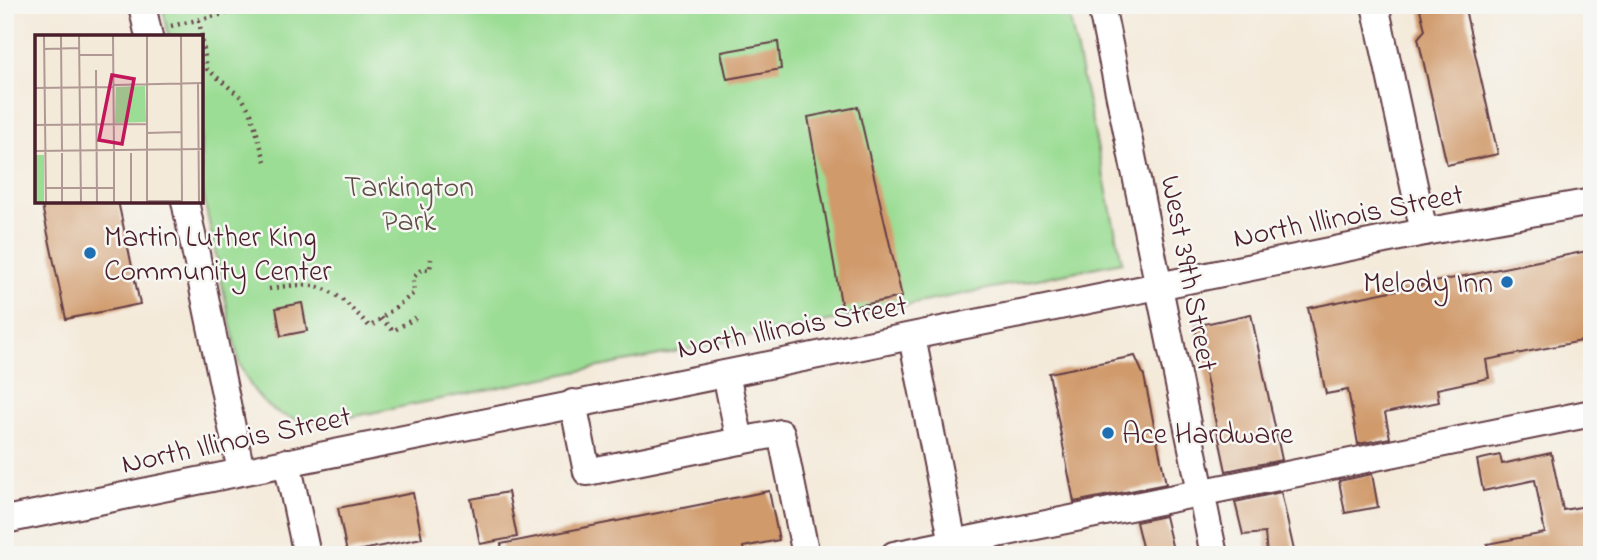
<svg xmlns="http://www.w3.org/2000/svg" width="1597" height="560" viewBox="0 0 1597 560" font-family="'Indie Flower',sans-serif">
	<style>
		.green { fill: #9bdd94; stroke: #727e60; stroke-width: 2 }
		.building { fill: #d09a6b }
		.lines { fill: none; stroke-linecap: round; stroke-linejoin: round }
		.minor-casing { stroke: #643d45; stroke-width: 30 }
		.path { stroke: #643d45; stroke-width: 4.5; stroke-dasharray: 2 5; stroke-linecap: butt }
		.minor { stroke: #fff; stroke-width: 26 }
		.poi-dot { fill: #1f6fb2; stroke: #f6f6f2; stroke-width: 2.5 }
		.labels { text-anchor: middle; stroke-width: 5; stroke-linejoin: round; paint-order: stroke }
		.park-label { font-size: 30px; fill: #5e4e45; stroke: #f6f6f2 }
		.street-label { font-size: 30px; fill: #4a1f2b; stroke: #f6f6f2 }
		.poi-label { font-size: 30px; fill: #4a1f2b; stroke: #f6f6f2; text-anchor: start }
		.inset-road { fill: none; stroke: #b09994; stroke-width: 2 }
		.view { fill: #c2185b; fill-opacity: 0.15; stroke: #c2185b; stroke-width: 3.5 }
		.inset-edge { fill: none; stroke: #4a1f2b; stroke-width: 3.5 }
	</style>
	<rect width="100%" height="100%" fill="#f6f6f2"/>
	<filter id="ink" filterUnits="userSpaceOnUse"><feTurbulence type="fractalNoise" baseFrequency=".0143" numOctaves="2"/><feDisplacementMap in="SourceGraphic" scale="14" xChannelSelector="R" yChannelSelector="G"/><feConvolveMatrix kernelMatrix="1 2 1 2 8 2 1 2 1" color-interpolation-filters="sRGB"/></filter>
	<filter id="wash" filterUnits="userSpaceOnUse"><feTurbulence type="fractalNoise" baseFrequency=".00686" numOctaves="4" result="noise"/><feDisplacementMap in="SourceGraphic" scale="28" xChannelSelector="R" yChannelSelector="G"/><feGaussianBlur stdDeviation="1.57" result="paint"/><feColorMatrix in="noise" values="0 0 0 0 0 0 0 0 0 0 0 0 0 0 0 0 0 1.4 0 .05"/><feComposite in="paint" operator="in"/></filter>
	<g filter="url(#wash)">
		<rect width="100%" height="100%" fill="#f4eada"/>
		<!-- green -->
		<path class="green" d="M162,5H1067L1122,262L331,421C282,425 258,407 239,363L201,185V37H169Z"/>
		<g id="blocks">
			<!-- building -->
			<g class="building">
				<polygon points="1419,5 1464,5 1498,154 1447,165 1418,38 1425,30"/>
				<polygon points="778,42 781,69 727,79 721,52"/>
				<polygon points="858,107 902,297 842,309 808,117"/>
				<polygon points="41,201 118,201 140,304 66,319"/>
				<polygon points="1592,250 1592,339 1486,360 1489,378 1437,389 1439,402 1385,413 1390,438 1358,444 1348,390 1326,394 1308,308"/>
				<polygon points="302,303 307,331 281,336 276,308"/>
				<polygon points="1251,314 1282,460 1226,471 1195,326"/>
				<polygon points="1135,356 1144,376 1166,484 1074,502 1049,373"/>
				<polygon points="1551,453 1563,510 1592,505 1592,555 1488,555 1487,544 1545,533 1535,480 1483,491 1477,460 1500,455 1502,464"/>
				<polygon points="1372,474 1378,507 1345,513 1339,481"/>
				<polygon points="769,491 779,540 743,547 744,555 502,555 501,544"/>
				<polygon points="508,492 517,537 480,544 471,499"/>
				<polygon points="1281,492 1295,555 1267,555 1265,533 1243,535 1235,502"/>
				<polygon points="413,493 422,538 347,553 338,508"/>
				<polygon points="1165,516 1173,550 1144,555 1136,522"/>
			</g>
		</g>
	</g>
	<g filter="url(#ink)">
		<use href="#blocks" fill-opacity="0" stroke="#643d45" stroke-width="2"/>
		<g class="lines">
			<defs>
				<g id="minor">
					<polyline points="142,5 149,37"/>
					<polyline points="1101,5 1214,555"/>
					<polyline points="1375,5 1424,232"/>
					<polyline points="185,201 241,471"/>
					<polyline points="912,337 953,543"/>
					<polyline points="573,403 587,472 740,441 726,374"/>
					<polyline points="740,441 781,433 806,555"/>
					<polyline points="287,462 307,555"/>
					<polyline points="5,520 1424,232 1592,202"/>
					<polyline points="894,555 1592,413"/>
				</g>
			</defs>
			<!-- minor casing -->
			<use href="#minor" class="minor-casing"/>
			<!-- path -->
			<g class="path">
				<polyline points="199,20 207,69 242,98 251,113 265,161"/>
				<polyline points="171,26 237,11 242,5"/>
				<path d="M269,289C323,278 335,290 370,327L414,293L413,278L422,269L430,270L431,259"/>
				<polyline points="381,318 393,331 417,317"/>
			</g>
			<!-- minor -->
			<use href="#minor" class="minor"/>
		</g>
	</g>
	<!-- markers -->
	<g class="poi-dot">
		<circle cx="90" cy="253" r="7"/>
		<circle cx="1507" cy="282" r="7"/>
		<circle cx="1108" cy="433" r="7"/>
	</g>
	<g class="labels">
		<!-- park labels -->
		<g class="park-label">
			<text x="409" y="196">Tarkington<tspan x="409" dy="34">Park</tspan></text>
		</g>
		<!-- street labels -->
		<g class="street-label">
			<text transform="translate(1348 215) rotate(-11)" y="10">North Illinois Street</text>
			<text transform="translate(1190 273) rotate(79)" y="10">West 39th Street</text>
			<text transform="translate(792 326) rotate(-11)" y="10">North Illinois Street</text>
			<text transform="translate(236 439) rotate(-12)" y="10">North Illinois Street</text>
		</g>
		<!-- poi labels -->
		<g class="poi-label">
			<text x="104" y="246">Martin Luther King<tspan x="104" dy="34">Community Center</tspan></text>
			<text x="1493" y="292" text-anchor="end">Melody Inn</text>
			<text x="1122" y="443">Ace Hardware</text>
		</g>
	</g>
	<!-- overview -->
	<g transform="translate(35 35)">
		<rect width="168" height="168" fill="#f4eada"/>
		<path d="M110,51L111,87L80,88L81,52ZM0,120H9V168H0Z" fill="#9bdd94"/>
		<path class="inset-road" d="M9,0L11,168M26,0L27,116M44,0L46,168M78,0L79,116M112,0V168M146,0L147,168M9,14L44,13M45,20H78M61,35L62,168M163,48L164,168M79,50L168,48M0,53L78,52M0,90L112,89M112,98L146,97M0,116L168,114M79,116V168M27,118V168M96,118V168M11,153H79M113,166H146"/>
		<path class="view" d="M77,40L99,44L87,109L64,105Z"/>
		<rect width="168" height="168" class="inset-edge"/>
	</g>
	<!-- margin -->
	<rect width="1597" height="560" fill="none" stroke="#f6f6f2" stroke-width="28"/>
</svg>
